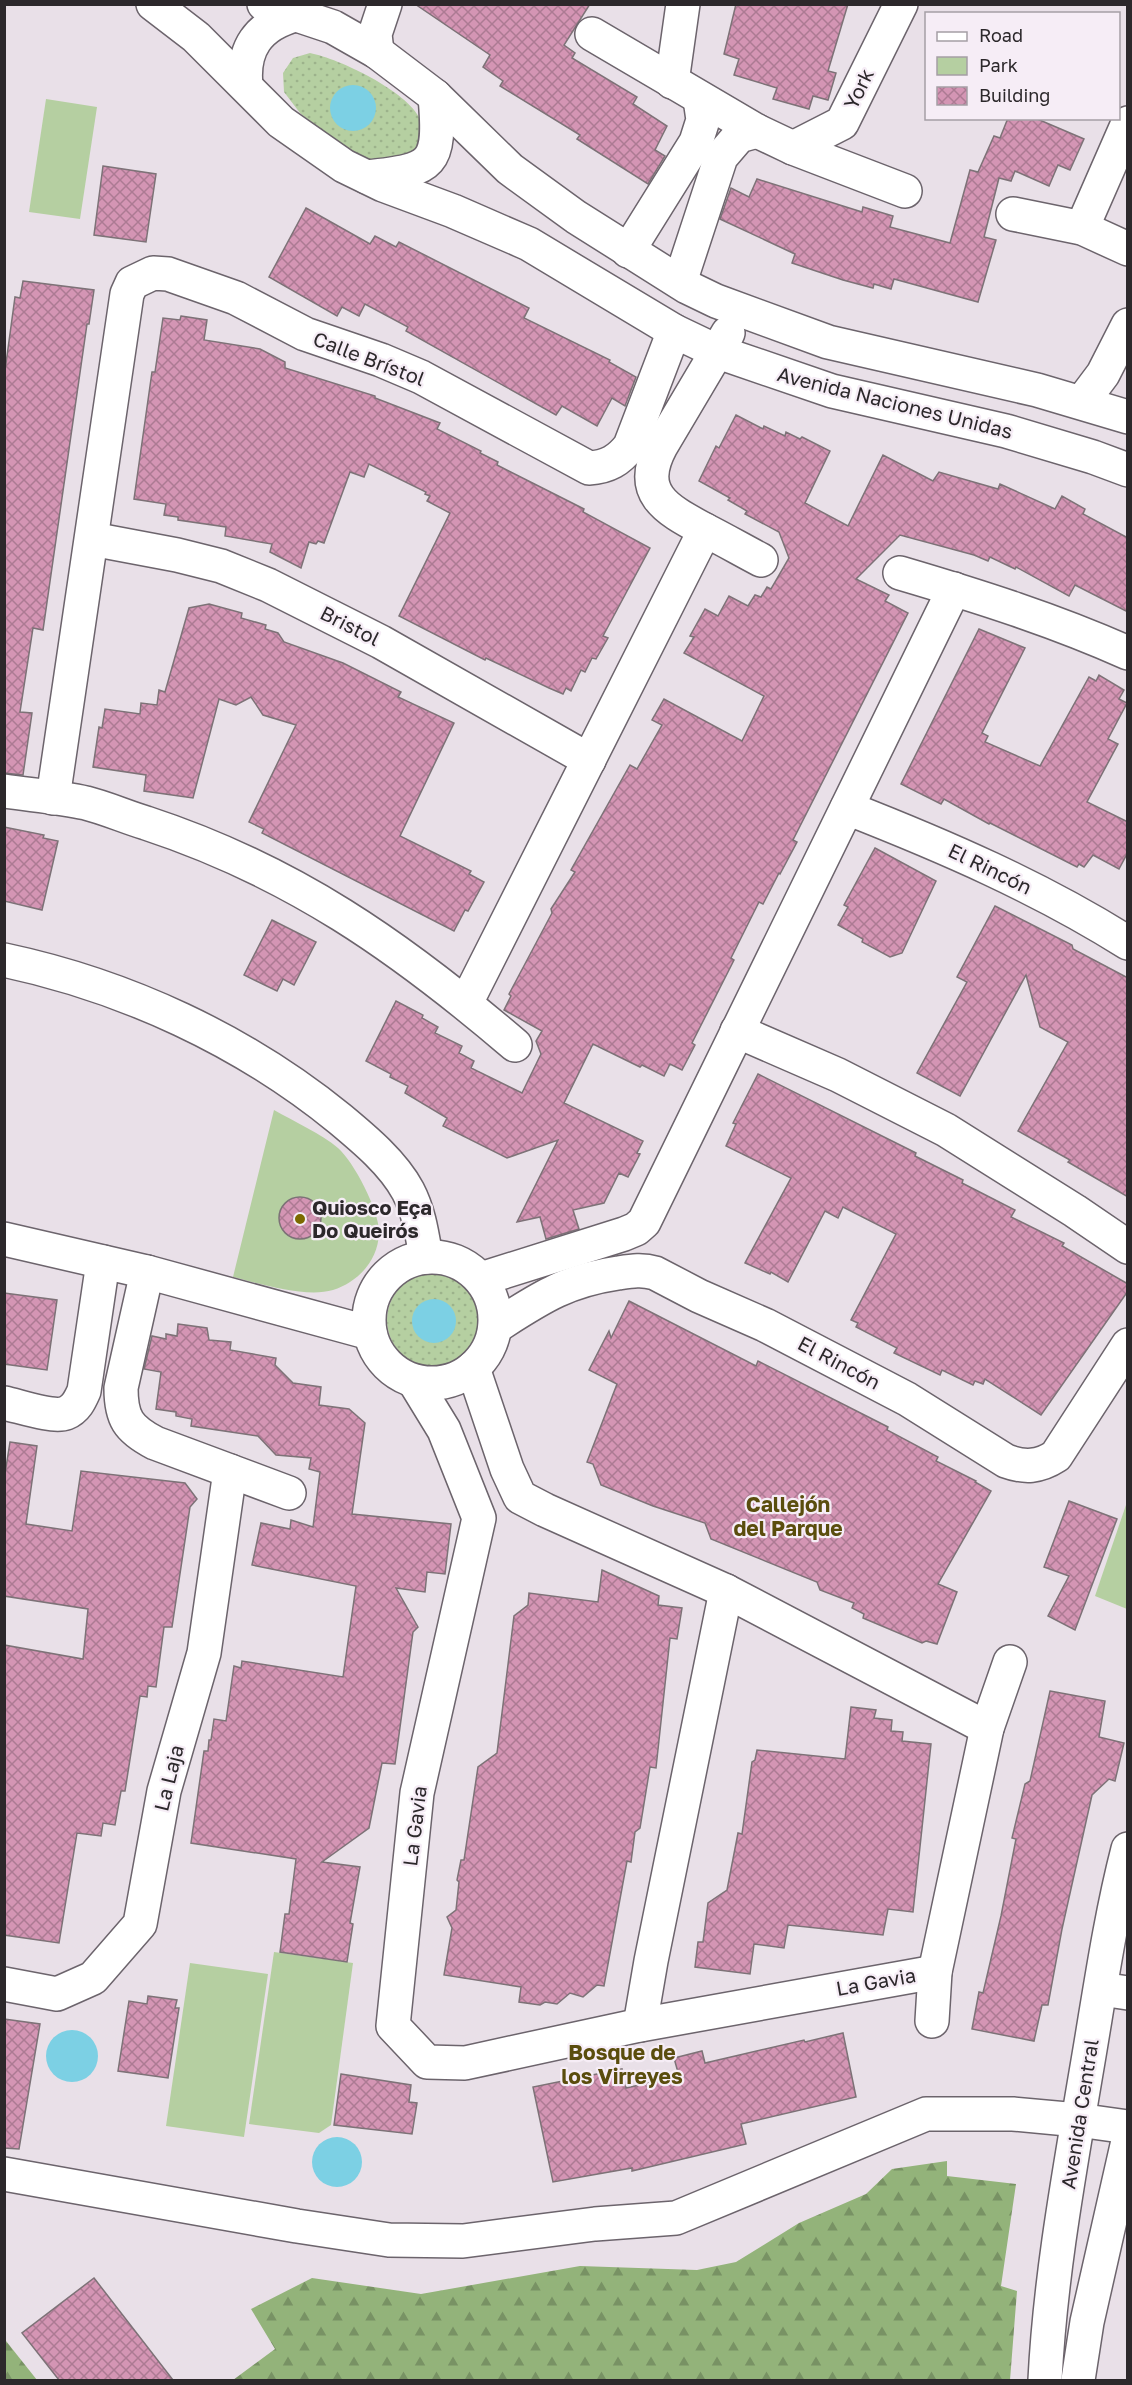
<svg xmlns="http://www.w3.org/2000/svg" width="1132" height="2385" viewBox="0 0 1132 2385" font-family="'Golos Text',sans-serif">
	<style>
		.green { fill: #b5cfa1 }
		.forest { fill: url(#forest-firs) }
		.garden { fill: url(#garden-dots) }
		.water { fill: #7cd0e4 }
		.building { fill: url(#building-cross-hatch); stroke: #7d7277; stroke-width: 1.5 }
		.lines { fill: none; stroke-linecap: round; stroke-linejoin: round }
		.minor-casing { stroke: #6c646c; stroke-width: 36 }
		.minor { stroke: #fff; stroke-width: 33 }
		.poi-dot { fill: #7c6a01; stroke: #f6edf6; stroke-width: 2 }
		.labels { text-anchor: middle; stroke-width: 4.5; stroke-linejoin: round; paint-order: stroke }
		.street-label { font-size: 20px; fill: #2c282b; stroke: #f6edf6 }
		.poi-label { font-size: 20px; font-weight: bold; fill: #2c282b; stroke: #f6edf6; text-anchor: start }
		.neighbourhood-label { font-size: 21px; font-weight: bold; fill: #5a4d0d; stroke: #f6edf6 }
	</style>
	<defs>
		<pattern id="forest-firs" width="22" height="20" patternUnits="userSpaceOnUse" patternTransform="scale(1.5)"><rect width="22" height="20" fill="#93b37a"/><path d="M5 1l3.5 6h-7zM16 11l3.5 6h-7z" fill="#789264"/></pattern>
		<pattern id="garden-dots" width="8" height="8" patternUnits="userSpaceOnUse" patternTransform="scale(1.5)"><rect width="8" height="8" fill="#b5cfa1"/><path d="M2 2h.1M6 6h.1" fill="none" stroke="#9cb28b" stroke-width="1.8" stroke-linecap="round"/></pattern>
		<pattern id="building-cross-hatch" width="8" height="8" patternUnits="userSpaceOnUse" patternTransform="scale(1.5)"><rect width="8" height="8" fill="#d495b4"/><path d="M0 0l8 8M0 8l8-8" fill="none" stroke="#ac7a93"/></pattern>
	</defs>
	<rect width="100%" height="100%" fill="#e9e0e8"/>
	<!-- green -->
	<g class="green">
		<polygon points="46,99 97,107 80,219 29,212"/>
		<path d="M274,1110C293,1121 322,1134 338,1148C354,1162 380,1212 379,1233C378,1261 358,1282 333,1290C306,1298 260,1284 233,1277Z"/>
		<polygon points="1127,1502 1127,1609 1095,1596"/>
		<polygon points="274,1952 353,1963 331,2125 319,2133 249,2124"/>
		<polygon points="190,1963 268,1974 244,2137 166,2126"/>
	</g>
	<!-- forest -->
	<g class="forest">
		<polygon points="947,2161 947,2176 1016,2184 1001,2286 1017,2291 1010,2380 233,2380 275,2349 251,2309 312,2278 421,2294 580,2266 697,2270 736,2262 799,2223 866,2194 892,2169"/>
		<polygon points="6,2341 37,2380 5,2380"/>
	</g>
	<!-- garden -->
	<g class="garden">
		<path d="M310,53C340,59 407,91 420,119C424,128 421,146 421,156L369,161L332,139L300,113L284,92L283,73L293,58Z"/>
		<circle cx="434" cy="1320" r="47"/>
	</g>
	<!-- water -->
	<g class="water">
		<circle cx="353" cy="108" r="23"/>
		<circle cx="434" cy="1321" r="22"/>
		<circle cx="72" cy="2056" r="26"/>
		<circle cx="337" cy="2162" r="25"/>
	</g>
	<!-- building -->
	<g class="building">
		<polygon points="415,4 590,4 564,45 575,53 572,58 637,97 633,104 667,126 655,150 665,156 648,184 577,139 580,135 500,86 503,81 483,67 490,55"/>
		<polygon points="736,4 848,4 828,71 836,73 828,100 813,96 809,109 773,99 777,88 734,75 739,59 724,54"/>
		<polygon points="1008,118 1035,118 1084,139 1070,170 1058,165 1049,186 1015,171 1011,181 999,178 984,237 996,240 978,302 894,279 891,289 874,284 873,288 843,280 792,263 795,254 720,219 731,188 749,197 757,179 862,212 863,207 893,216 890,227 950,243 970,170 978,172 994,136 1000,138"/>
		<polygon points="103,166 156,174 146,242 94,235"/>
		<polygon points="306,208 370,244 375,236 396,247 399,242 529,308 524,318 610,360 609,362 636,377 625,406 612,398 597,426 562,406 556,415 406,331 408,327 365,304 359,316 342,307 337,316 269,277"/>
		<polygon points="23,281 94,290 89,324 87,324 43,630 33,628 20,712 32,713 23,775 4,773 4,378 15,297 20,298"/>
		<polygon points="181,316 207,320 204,340 260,349 285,362 285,368 375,396 375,398 440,423 437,429 481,451 480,453 498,462 497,465 584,509 583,512 650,548 603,636 608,638 596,659 592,658 585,672 581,670 571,691 566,688 563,694 549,688 486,658 485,660 399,616 450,513 427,501 430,496 425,494 426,492 369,464 364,477 350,472 324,543 318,541 316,544 309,542 301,568 270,552 272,544 225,536 226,527 178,520 178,517 164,515 166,504 134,499 152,372 155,372 163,318 180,320"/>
		<polygon points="736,415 763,429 764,426 785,436 786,432 800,439 802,437 830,451 805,503 848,526 883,455 933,481 939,472 998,489 1000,484 1055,509 1062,496 1085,509 1083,514 1128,538 1128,612 1075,585 1069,596 1016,567 1015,569 990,557 988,561 974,555 900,535 856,579 889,595 885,601 908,613 793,840 797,842 780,874 779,873 763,904 759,902 731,958 734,960 692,1043 695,1045 682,1070 670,1064 664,1076 642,1065 640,1067 593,1044 564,1103 643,1141 637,1153 640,1154 628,1177 619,1173 604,1203 573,1210 579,1229 546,1239 540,1217 517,1222 558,1140 507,1158 443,1126 447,1118 405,1093 408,1086 390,1077 391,1074 366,1061 396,1001 423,1015 422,1018 438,1027 435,1033 462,1046 459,1053 474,1061 471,1068 522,1093 541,1054 536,1041 542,1031 504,1010 511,996 509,994 552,913 551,909 575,872 571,870 630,765 637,769 662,725 652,720 664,699 742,741 764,696 684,653 694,637 690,636 705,609 718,616 729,596 748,606 755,595 761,597 767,587 771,589 789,558 779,532 745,514 747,511 728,500 730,498 699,481 716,446 719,448"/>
		<polygon points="209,604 242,613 241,618 266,625 265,629 278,633 284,642 343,663 401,692 398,697 454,723 400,836 471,871 469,874 484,882 468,911 465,910 454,931 262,833 264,829 249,822 296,725 263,715 251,697 236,705 219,699 193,798 144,791 146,775 93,767 99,727 102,728 105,709 140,714 141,703 157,705 159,690 165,692 189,608"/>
		<polygon points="979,629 1025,648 982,733 988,736 985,742 1040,766 1089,677 1096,681 1099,675 1124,690 1119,699 1127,703 1108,739 1118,744 1087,802 1128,822 1128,852 1119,869 1093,855 1084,867 1079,864 1077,867 990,823 989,824 944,799 941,804 901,784"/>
		<polygon points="4,827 44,835 43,838 58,841 42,910 4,901"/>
		<polygon points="875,848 936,881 902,953 890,957 862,942 863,939 838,925 848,907 844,905"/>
		<polygon points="995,906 1072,945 1073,949 1128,978 1128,1197 1068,1162 1070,1160 1018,1131 1068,1042 1040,1027 1026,975 960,1096 917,1073 967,982 957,977"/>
		<polygon points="272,920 316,942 294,985 283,979 277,991 244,975"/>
		<polygon points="758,1074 916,1153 915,1156 963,1180 962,1183 1015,1210 1011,1217 1064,1243 1062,1246 1128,1284 1128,1291 1041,1415 985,1379 983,1384 975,1381 973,1385 942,1370 940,1375 894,1353 897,1348 856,1327 858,1323 851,1320 896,1234 843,1207 838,1218 825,1211 788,1282 771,1272 770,1274 745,1263 791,1178 726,1146 736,1124 733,1123"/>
		<circle cx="300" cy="1218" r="21"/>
		<polygon points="4,1293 57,1300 47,1370 4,1364"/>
		<polygon points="629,1301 756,1366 758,1361 888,1427 887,1430 938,1457 936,1461 976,1481 975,1482 991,1491 938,1584 957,1592 937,1644 926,1641 922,1643 863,1618 864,1614 852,1608 854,1603 820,1590 817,1582 711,1539 705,1523 653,1506 601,1485 593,1464 587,1462 617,1384 589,1370 609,1331 611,1338"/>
		<polygon points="178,1324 207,1328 209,1340 231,1342 230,1350 276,1358 275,1365 293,1383 321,1387 319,1405 349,1409 365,1423 352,1514 451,1524 445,1574 427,1572 425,1592 396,1588 418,1627 413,1632 395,1764 382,1763 369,1828 322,1862 360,1867 350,1923 353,1924 347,1962 280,1952 285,1914 289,1914 296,1859 191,1843 204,1751 208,1751 209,1740 211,1740 214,1719 226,1721 234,1666 241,1668 242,1661 343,1677 356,1586 252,1565 261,1523 290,1529 291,1520 313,1527 320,1472 309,1469 311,1458 276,1455 258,1436 191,1426 192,1419 176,1416 176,1412 156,1409 161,1372 144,1369 152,1336 166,1339 166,1334 177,1336"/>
		<polygon points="10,1442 37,1446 26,1524 72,1531 81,1471 185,1483 197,1499 190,1507 172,1627 164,1627 156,1687 148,1686 147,1697 140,1696 125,1791 121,1791 115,1825 103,1823 101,1836 77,1833 59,1943 4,1935 4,1645 83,1659 88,1609 4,1596 4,1480"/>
		<polygon points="1069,1501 1117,1519 1075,1630 1048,1616 1069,1576 1044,1567"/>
		<polygon points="602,1570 659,1596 658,1605 682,1608 677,1639 670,1638 656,1768 650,1767 640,1828 635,1832 631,1862 627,1861 604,1986 597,1985 583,1997 570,1993 557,2004 545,2002 540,2005 519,2002 521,1987 444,1975 452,1928 447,1917 456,1910 459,1882 457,1880 461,1860 464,1860 478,1767 497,1753 514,1616 528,1605 529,1593 598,1602"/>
		<polygon points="1050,1691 1105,1701 1099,1737 1124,1743 1115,1781 1109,1779 1092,1795 1062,1929 1048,2005 1042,2005 1034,2041 972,2029 979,1992 983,1993 1001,1916 1016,1839 1012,1838 1025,1784 1030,1781"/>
		<polygon points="851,1707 876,1710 874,1718 892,1720 891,1731 903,1732 902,1741 931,1744 913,1912 888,1909 883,1935 788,1925 784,1948 754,1944 750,1974 695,1967 698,1942 703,1942 708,1903 727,1890 738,1833 742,1834 752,1762 755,1760 757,1750 845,1759"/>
		<polygon points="148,1996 177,2000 175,2008 179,2008 168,2078 118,2071 129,2001 147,2004"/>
		<polygon points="4,2019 40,2024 19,2149 4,2148"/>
		<polygon points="843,2033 856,2097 741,2124 746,2144 632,2171 632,2168 553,2182 533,2087 622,2069 626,2088 679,2076 674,2058 702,2051 705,2063 804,2040 805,2042"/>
		<polygon points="341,2074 411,2085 409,2102 417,2103 412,2134 334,2125"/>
		<polygon points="94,2278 173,2380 59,2380 22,2333"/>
	</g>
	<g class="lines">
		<defs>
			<g id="minor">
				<polyline points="153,4 196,37 281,122 344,166 383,185 453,211 529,244 674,331 718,352 832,391 1006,431 1093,457 1128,470"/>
				<polyline points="264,4 333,27 377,52 435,96 510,169 576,217 687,287 716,301 828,342 1037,390 1128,417"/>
				<polyline points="592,34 757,131 793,148 905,191"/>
				<polyline points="377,52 375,34 385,4"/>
				<polyline points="672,82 683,4"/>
				<path d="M246,86C242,49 258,25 295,15"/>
				<polyline points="793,148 842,123 901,4"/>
				<path d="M367,177C434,170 441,165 435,96"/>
				<polyline points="1013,214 1082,228 1128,249"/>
				<polyline points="1082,228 1128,123"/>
				<polyline points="628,251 696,142 703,120 700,99"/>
				<polyline points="680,282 721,157 739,136 757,131"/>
				<path d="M728,333L661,446C636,493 666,509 703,529C723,539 742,550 761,560"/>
				<polyline points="1082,402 1103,374 1128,325"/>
				<polyline points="92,539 177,555 221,566 268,585 381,642 589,760"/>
				<path d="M900,573C978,596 1054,620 1128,653"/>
				<path d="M4,791C31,795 59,797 86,803C106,808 126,817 146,823C292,871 399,946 515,1045"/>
				<path d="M53,798L127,294L132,283L153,273L168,274L236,298L305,334L381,360L421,377L589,468C608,467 619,460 630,446L674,331"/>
				<path d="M847,808C944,846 1039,887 1128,943"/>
				<path d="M4,960C126,986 243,1040 340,1119C364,1139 393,1163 408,1191C419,1212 422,1234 426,1257"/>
				<polyline points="466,1003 705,530"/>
				<polyline points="737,1031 838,1075 946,1130 1075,1211 1128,1247"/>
				<polyline points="4,1239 147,1272 370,1333"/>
				<circle cx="432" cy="1320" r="63"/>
				<path d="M147,1272L121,1388C121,1418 128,1429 155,1443L289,1493"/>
				<polyline points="481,1279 624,1234 636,1229 644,1222 954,589"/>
				<path d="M495,1327C539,1299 564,1281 618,1273C631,1271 642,1269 655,1273L699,1296L765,1325L907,1399L1006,1461C1025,1468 1039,1467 1056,1456L1128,1345"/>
				<polyline points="473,1368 507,1469 520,1497 545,1510 726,1591 987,1728"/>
				<polyline points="414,1381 444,1430 479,1518 417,1793 393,2026 427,2062 465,2063 640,2025 935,1972"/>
				<path d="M4,1403C19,1406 53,1418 66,1413C76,1409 80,1400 84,1391L103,1262"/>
				<polyline points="4,1984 57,1994 93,1978 140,1924 164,1791 204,1653 230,1471"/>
				<polyline points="1101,1989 1128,1993"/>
				<polyline points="932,2021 935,1972 987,1728 1010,1662"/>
				<polyline points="640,2025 651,1961 726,1591"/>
				<polyline points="4,2174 297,2226 389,2240 463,2241 595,2224 676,2218 926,2114 1013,2114 1078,2120 1128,2127"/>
				<path d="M1045,2380C1050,2278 1069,2174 1086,2073C1099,1998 1109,1923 1128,1849"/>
				<polyline points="1078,2380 1087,2322 1128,2141"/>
			</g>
		</defs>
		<!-- minor casing -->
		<use href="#minor" class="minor-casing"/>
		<!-- minor -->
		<use href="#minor" class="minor"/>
	</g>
	<!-- markers -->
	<circle class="poi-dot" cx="300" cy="1219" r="6"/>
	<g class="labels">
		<!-- street labels -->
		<g class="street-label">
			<text transform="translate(859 89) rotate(-64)" y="7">York</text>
			<text transform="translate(369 359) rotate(21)" y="7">Calle Brístol</text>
			<text transform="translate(895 403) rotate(14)" y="7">Avenida Naciones Unidas</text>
			<text transform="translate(350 626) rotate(27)" y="7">Bristol</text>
			<text transform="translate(990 869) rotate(26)" y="7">El Rincón</text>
			<text transform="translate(839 1363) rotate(28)" y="7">El Rincón</text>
			<text transform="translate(169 1778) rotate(-76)" y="7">La Laja</text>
			<text transform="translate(415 1826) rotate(-83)" y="7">La Gavia</text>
			<text transform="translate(876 1982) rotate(-10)" y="7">La Gavia</text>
			<text transform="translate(1080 2114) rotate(-81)" y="7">Avenida Central</text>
		</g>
		<!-- poi labels -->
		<g class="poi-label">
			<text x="312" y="1215">Quiosco Eça<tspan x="312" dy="23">Do Queirós</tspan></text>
		</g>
		<!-- neighbourhood labels -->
		<g class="neighbourhood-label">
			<text x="788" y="1512">Callejón<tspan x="788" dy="24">del Parque</tspan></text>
			<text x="622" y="2060">Bosque de<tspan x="622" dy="24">los Virreyes</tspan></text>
		</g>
	</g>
	<!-- border -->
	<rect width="1132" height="2385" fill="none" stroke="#2c282b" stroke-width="12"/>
	<!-- legend -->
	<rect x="925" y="12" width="195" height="108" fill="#f6edf6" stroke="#a59ea5" stroke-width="1.5"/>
	<rect x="937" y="32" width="30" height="9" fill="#ffffff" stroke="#a59ea5" stroke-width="1.5"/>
	<text x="979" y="42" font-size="18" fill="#2c282b">Road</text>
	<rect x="937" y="57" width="30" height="18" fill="#b5cfa1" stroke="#a59ea5" stroke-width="1.5"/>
	<text x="979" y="72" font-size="18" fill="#2c282b">Park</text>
	<rect x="937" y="87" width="30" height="18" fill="url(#building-cross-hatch)" stroke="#a59ea5" stroke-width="1.5"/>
	<text x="979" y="102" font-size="18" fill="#2c282b">Building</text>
</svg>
